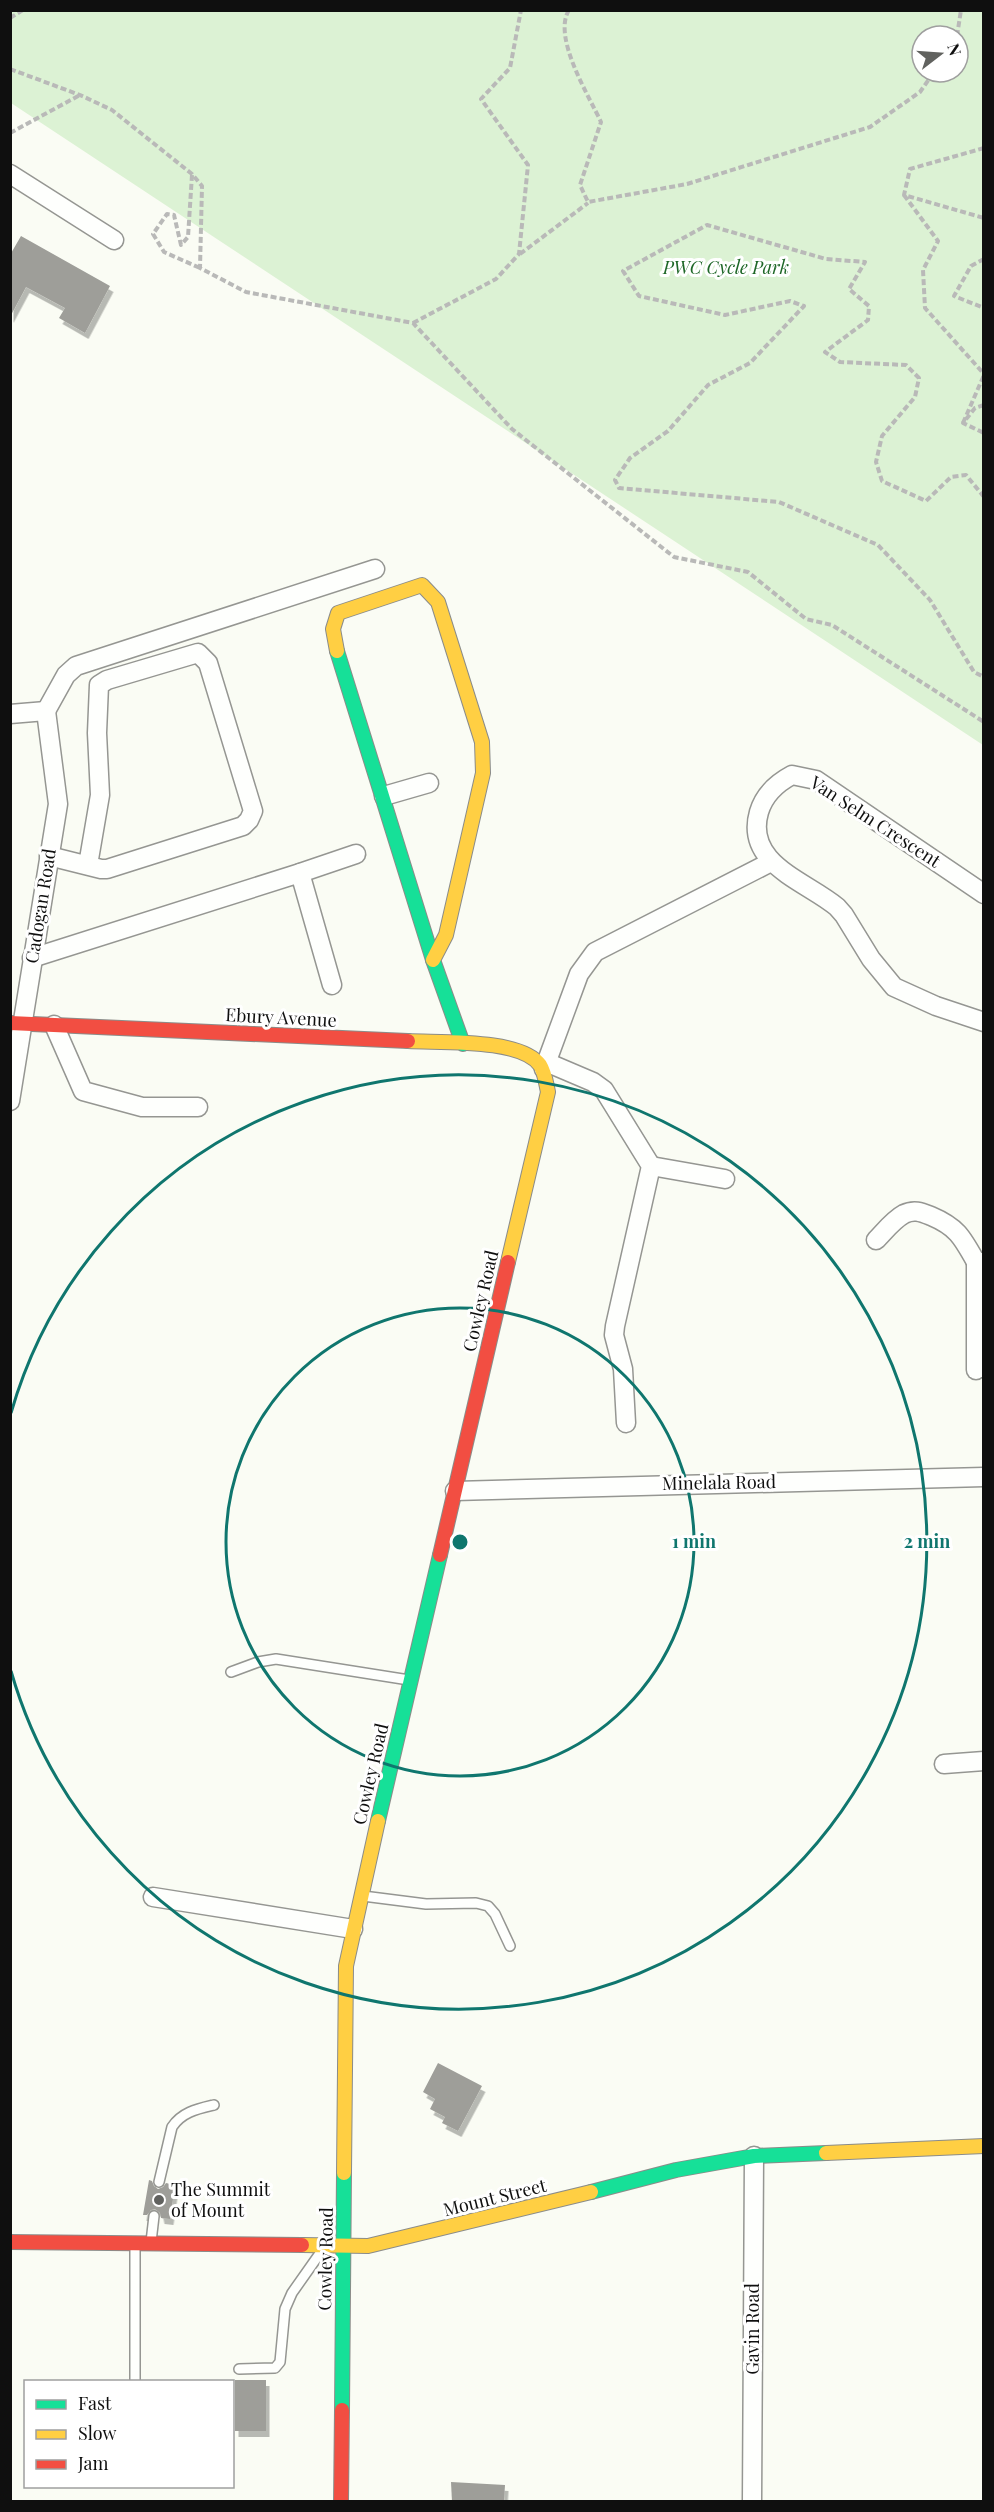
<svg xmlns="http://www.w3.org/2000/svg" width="994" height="2512" viewBox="0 0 994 2512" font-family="'Playfair Display',serif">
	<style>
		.green { fill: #dcf2d4; fill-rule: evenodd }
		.building { fill: #9e9e99; filter: url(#shadow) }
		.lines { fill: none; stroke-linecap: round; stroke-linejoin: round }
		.lane-casing { stroke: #959692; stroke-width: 12 }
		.street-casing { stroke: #959692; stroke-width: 21 }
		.fast-casing { stroke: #8b8c89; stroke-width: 16 }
		.slow-casing { stroke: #8b8c89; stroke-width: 16 }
		.jam-casing { stroke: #8b8c89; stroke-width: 16 }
		.path { stroke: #b9b9b8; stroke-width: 4; stroke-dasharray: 6 3; stroke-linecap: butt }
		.lane { stroke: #fefffd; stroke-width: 9 }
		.street { stroke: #fefffd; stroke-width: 18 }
		.fast { stroke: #16e098; stroke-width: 14 }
		.slow { stroke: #ffcf43; stroke-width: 14 }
		.jam { stroke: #f24e42; stroke-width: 14 }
		.ring { fill: none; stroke: #0f766e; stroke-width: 3 }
		.poi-dot { fill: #61625f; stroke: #fff; stroke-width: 2 }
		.labels { text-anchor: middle; stroke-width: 6; stroke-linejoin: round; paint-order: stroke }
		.park-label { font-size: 18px; font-style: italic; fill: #1e6727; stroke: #fff }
		.street-label { font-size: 18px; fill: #0f0f0f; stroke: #fff }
		.poi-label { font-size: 18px; fill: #0f0f0f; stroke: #fff; text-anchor: start }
		.centre { fill: #0f766e; stroke: #fff; stroke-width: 3 }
		.ring-label { font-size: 18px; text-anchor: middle; font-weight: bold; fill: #0f766e; stroke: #fff; stroke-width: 6; stroke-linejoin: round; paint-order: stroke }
	</style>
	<defs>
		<filter id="shadow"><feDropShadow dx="3.5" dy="6" stdDeviation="0" flood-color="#0004"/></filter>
	</defs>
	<rect width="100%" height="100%" fill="#fafcf4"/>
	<!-- green -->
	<path class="green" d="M10,11H983V745L11,103ZM922,36H958V72H922Z"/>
	<!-- building -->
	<g class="building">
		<polygon points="21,236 110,286 85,333 59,318 65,308 26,287 10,317 10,255"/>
		<polygon points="438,2063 482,2086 458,2131 442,2123 445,2117 430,2109 435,2099 423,2092"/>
		<polygon points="149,2180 152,2181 154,2186 158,2189 163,2187 166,2183 175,2185 170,2219 161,2218 160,2213 155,2209 151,2210 147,2215 143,2215"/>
		<rect x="235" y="2380" width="31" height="51"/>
		<polygon points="451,2482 505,2485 504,2502 452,2502"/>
	</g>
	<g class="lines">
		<defs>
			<g id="lane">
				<polyline points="231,1672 258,1662 276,1659 409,1680"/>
				<polyline points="363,1896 426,1904 476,1903 488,1906 495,1914 510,1946"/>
				<path d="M159,2182L172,2127C182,2112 197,2109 214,2105"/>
				<polyline points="151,2242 154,2216"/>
				<polyline points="135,2246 135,2382"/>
				<polyline points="239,2369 275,2368 280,2362 285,2309 292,2293 323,2249"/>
			</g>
			<g id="street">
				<polyline points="10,174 114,240"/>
				<polyline points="46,711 66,675 76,666 375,569"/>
				<polyline points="10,714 46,711"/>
				<polyline points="384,796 429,783"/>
				<polyline points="49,856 101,869 107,869 243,826 249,820 253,811 208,663 198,653 107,680 99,685 97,733 100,795 88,865"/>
				<polyline points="300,873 356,854"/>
				<path d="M984,894L816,780L792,775C777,783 764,795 759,812C744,864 806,881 837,907L844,915L871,959L894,987L936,1006L984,1022"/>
				<polyline points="32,958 300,873 332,985"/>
				<polyline points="54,1025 83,1091 142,1107 198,1107"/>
				<polyline points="546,1062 593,1082 604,1090 651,1166 615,1326 614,1335 623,1369 626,1423"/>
				<polyline points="544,1069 579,974 595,952 771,862"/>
				<polyline points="10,1101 58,804 46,711"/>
				<polyline points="651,1166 725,1179"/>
				<path d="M876,1240C884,1232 893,1220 904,1214C914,1209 921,1212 931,1216C957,1227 962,1237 976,1262H984"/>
				<polyline points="976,1262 976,1370"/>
				<polyline points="455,1491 984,1477"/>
				<polyline points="944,1764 984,1761"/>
				<polyline points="153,1897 353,1929"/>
				<polyline points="752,2502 754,2156"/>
			</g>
			<g id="fast">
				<polyline points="337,651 433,960 463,1044"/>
				<polyline points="378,1821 440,1555"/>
				<polyline points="591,2192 676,2170 754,2156 826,2153"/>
				<polyline points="342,2410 344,2173"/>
			</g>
			<g id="slow">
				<polyline points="337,651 333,629 338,613 422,585 438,602 482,742 483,773 446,935 433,960"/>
				<path d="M408,1041C440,1043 520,1038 540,1065C545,1073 546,1083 548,1092L508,1262"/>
				<polyline points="826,2153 984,2146"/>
				<polyline points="344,2173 346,1966 378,1821"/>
				<polyline points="302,2245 368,2246 591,2192"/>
			</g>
			<g id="jam">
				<polyline points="10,1023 408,1041"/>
				<polyline points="440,1555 508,1262"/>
				<polyline points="10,2242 302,2245"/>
				<polyline points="341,2502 342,2410"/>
			</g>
		</defs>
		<!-- lane casing -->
		<use href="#lane" class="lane-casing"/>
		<!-- street casing -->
		<use href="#street" class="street-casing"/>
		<!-- fast casing -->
		<use href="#fast" class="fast-casing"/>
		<!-- slow casing -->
		<use href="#slow" class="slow-casing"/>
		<!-- jam casing -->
		<use href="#jam" class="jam-casing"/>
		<!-- path -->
		<g class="path">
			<path d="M569,10C552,37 589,96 601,122L580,185L588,202L687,184L870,127L920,92L934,72"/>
			<polyline points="10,18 23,10"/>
			<polyline points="957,36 961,10"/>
			<polyline points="10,69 80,95 112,110 192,174 202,186 200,268 246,292 413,323 512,429 674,557 748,572 806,619 832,625 984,722"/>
			<polyline points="10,133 80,95"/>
			<polyline points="984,148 910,169 904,195 984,218"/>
			<polyline points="192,175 188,237 181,245 174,215 167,214 153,234 164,252 200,268"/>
			<polyline points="904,195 938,241 923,270 925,308 984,374"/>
			<polyline points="520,254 588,203"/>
			<polyline points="984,259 971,266 954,296 984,308"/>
			<polyline points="413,323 496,279 519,254 528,165 481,99 510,68 521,10"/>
			<polyline points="984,405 975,408 963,423 984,433"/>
			<polyline points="963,423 984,375"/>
			<polyline points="984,497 966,475 951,477 926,501 882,481 876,462 882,436 915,397 919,378 906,365 840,362 825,352 868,320 869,306 849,289 865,262 826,259 707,225 623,271 639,296 725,315 790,301 804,306 750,363 708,385 668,431 630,458 615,480 619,488 779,502 878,545 930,600 974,672 984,677"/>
		</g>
		<!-- lane -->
		<use href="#lane" class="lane"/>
		<!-- street -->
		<use href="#street" class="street"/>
		<!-- fast -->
		<use href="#fast" class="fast"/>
		<!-- slow -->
		<use href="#slow" class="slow"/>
		<!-- jam -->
		<use href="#jam" class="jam"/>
	</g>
	<!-- distance rings -->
	<g class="ring">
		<circle cx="460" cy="1542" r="234"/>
		<path d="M11 1413A467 467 0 1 1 11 1671"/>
	</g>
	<!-- markers -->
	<circle class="poi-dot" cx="159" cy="2200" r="6"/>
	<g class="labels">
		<!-- park labels -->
		<g class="park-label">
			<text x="726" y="274">PWC Cycle Park</text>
		</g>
		<!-- street labels -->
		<g class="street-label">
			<text transform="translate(875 822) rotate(33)" y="6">Van Selm Crescent</text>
			<text transform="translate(41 906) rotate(-81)" y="6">Cadogan Road</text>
			<text transform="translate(281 1018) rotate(3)" y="6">Ebury Avenue</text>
			<text transform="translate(481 1301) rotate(-77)" y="6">Cowley Road</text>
			<text transform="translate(719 1483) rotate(-1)" y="6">Minelala Road</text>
			<text transform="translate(371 1774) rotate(-77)" y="6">Cowley Road</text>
			<text transform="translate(495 2198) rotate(-14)" y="6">Mount Street</text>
			<text transform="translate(326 2259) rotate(-89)" y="6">Cowley Road</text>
			<text transform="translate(753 2329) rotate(-90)" y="6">Gavin Road</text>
		</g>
		<!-- poi labels -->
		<g class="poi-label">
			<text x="171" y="2196">The Summit<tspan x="171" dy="21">of Mount</tspan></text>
		</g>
	</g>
	<circle cx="460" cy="1542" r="9" class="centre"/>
	<g class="ring-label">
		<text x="694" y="1548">1 min</text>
		<text x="927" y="1548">2 min</text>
	</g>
	<!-- border -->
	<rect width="994" height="2512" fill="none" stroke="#0f0f0f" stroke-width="24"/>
	<!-- legend -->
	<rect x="24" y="2380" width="210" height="108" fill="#ffffff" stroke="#9f9f9f" stroke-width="1.5"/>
	<rect x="36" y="2400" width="30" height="9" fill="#16e098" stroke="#9f9f9f" stroke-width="1.5"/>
	<text x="78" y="2410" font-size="18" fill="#0f0f0f">Fast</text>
	<rect x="36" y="2430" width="30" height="9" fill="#ffcf43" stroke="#9f9f9f" stroke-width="1.5"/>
	<text x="78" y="2440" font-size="18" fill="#0f0f0f">Slow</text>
	<rect x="36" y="2460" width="30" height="9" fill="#f24e42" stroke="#9f9f9f" stroke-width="1.5"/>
	<text x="78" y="2470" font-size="18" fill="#0f0f0f">Jam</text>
	<!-- north arrow -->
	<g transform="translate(940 54) rotate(73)"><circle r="28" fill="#ffffff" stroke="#9f9f9f" stroke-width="1.5"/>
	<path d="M0-4.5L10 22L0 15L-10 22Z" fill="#61625f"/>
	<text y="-9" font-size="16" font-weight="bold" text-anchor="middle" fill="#0f0f0f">N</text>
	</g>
</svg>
